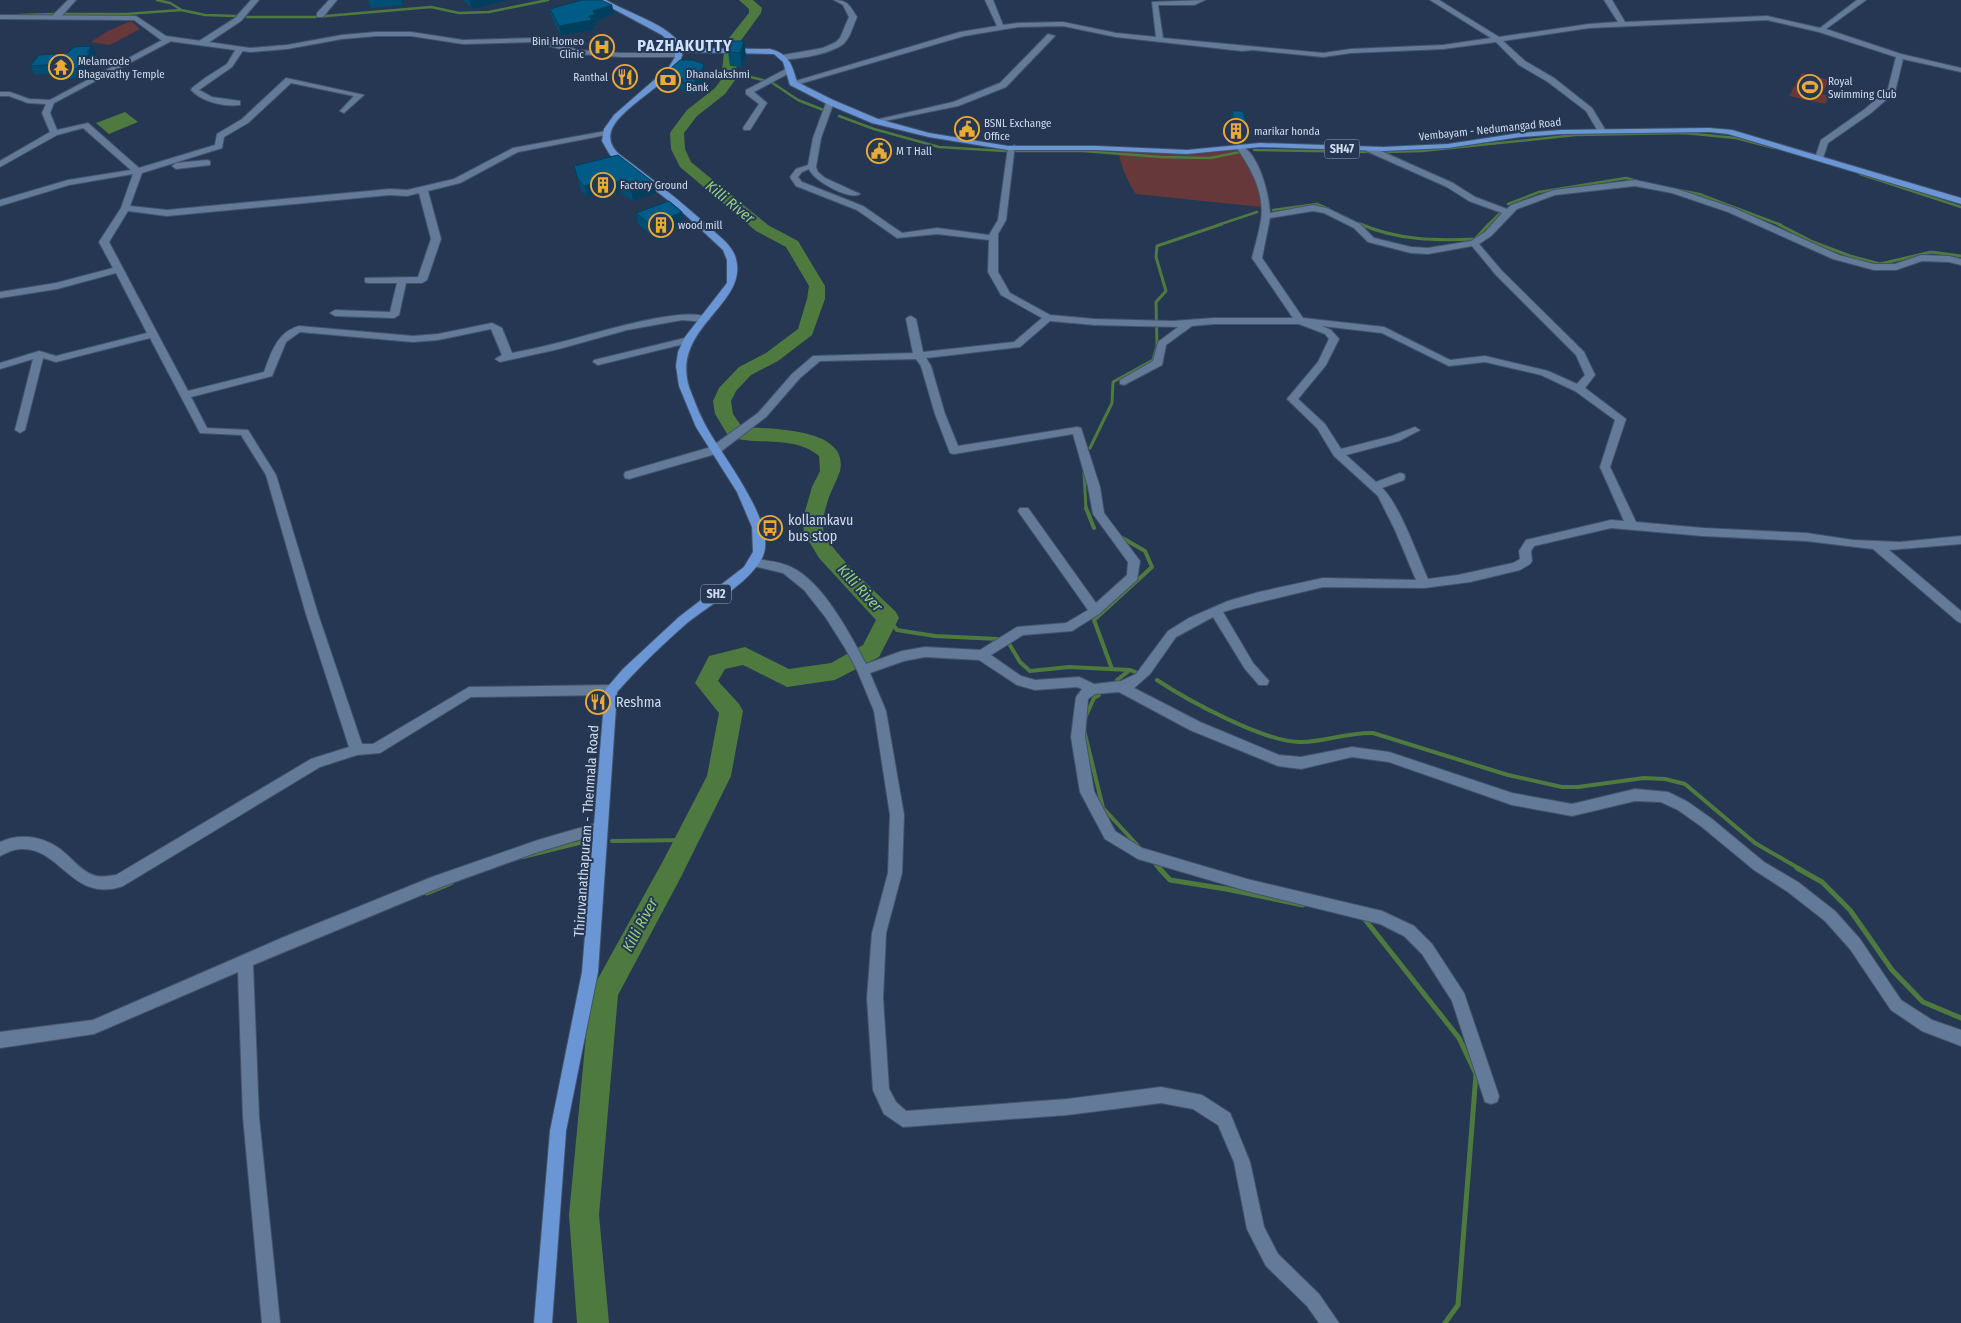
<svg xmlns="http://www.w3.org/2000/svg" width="1961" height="1323" viewBox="0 0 1961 1323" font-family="'Fira Sans Condensed',sans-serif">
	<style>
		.green { fill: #663839 }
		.water { fill: #4f7a3f }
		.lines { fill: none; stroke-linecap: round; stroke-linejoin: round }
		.stream-far3 { stroke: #4f7a3f; stroke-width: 2.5 }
		.stream-far2 { stroke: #4f7a3f; stroke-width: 3 }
		.stream-far1 { stroke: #4f7a3f; stroke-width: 4 }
		.stream { stroke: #4f7a3f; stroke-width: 5 }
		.river { fill: #4f7a3f; fill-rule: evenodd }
		.minor-casing { stroke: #44536a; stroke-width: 2 }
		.secondary-casing { stroke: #44536a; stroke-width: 2 }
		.primary-casing { stroke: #44536a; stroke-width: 2 }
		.minor { fill: #647a99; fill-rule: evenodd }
		.secondary { fill: #647a99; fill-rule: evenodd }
		.primary { fill: #6a96d6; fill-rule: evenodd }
		.wall { fill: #004f73 }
		.shaded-wall { fill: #00405e }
		.building { fill: #005c86; stroke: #00405e }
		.labels { text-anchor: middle; stroke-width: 4; stroke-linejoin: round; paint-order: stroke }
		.far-poi-label { font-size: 11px; fill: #d1ddee; stroke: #253753; text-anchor: start }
		.far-street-label { font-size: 11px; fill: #d1ddee; stroke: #253753 }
		.shield { fill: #253753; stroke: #9dabc0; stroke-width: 1 }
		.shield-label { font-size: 12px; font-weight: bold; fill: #d1ddee }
		.poi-label { font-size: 14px; fill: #d1ddee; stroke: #253753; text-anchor: start }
		.street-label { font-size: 14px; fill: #d1ddee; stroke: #253753 }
		.water-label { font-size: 15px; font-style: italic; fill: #94d27e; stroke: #253753 }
		.far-district-label { font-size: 16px; font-weight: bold; letter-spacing: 1px; fill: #cee1fd; stroke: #253753 }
	</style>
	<rect width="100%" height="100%" fill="#253753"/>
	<!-- green -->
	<g class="green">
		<polygon points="131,21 140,29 110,45 91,42 108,31"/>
		<polygon points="1802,73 1829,80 1822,94 1829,96 1825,104 1789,96"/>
		<path d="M1238,147L1258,181L1261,207L1136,194C1129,184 1118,161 1119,149L1199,153L1218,152Z"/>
	</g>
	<!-- water -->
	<polygon class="water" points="125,112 138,122 109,134 96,123"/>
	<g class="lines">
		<!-- stream-far3 -->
		<g class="stream-far3">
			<polyline points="157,0 170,3 180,9"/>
			<polyline points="64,14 126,14 181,10 205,15 236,16"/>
			<polyline points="20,15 55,14"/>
			<polyline points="247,17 314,17 431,7 459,13 489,12 548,0"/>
			<polyline points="729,72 763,80"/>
			<polyline points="771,82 798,100 826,111"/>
			<polyline points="839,116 874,129 939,147 1005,151 1083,151 1161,157 1210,158 1240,152"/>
			<polyline points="1254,150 1368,152"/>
			<polyline points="1386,152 1422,151 1576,135 1684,133 1736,138 1774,148"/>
			<polyline points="1860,174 1961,207"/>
			<polyline points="1679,190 1699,194 1781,225"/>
			<polyline points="1508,204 1539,192 1626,178 1638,181"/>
			<polyline points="1273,210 1317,204 1329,209"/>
			<polyline points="1358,223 1363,225"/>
			<polyline points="1218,225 1257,212"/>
			<polyline points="1488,225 1501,212"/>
		</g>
		<!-- stream-far2 -->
		<g class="stream-far2">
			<path d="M1360,224C1397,240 1435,241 1475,239L1489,224"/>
			<polyline points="1778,224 1813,242 1850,256 1880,264 1931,252 1961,256"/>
			<polyline points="1090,448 1112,403 1113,382 1153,360 1157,346 1156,302 1166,291 1156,257 1157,246 1222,224"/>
			<polyline points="1084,473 1086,509"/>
		</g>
		<!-- stream-far1 -->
		<g class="stream-far1">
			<polyline points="1086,508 1094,528"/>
			<polyline points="888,618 897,630 935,636 998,639"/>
			<polyline points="1008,642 1020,662 1030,671 1069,667 1130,670 1138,673"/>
			<polyline points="1112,669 1094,620 1152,567 1145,551 1119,536"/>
			<polyline points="1117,680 1130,670"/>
			<path d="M1157,680C1187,700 1266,743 1301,742C1325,742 1348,732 1373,733L1508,775L1562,787H1578L1644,778L1665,779L1685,784L1755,843L1800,869"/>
			<polyline points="1085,718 1094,698 1099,695"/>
			<polyline points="1084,730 1103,808 1140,848"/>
			<polyline points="612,841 687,840"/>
			<polyline points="523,857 587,841"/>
			<polyline points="1156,865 1160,869"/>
		</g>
		<!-- stream -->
		<g class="stream">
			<polyline points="1159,868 1170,880 1226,889 1303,905"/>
			<polyline points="1797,868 1822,882 1850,910 1892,970 1923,1002 1961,1018"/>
			<polyline points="427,893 451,883"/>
			<polyline points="1363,917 1459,1038 1476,1074 1458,1305 1445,1323"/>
		</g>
		<!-- river -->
		<path class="river" d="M739,0H753L762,8L761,13L739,43L735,80L725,94L697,116L684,133L685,149L691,162L768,225L798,241L825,286V299L812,335L778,361L751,375L736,391L731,401L733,414L742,427C768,429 850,427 840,471C837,481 831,490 828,500C825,510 821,522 824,533C831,552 880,596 896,612L899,618L879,657L835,680L787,687L743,665L725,669L718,681L739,704L743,711L731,776L681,877L618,995L599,1215L609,1323H577L569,1215L590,993L663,861L707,776L719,713L695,683L709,656L745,647L789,669L831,663L863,645L876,620L819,558L804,533L803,518L812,487L820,471L819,456C794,435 759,446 729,437L715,414L713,401L719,388L739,367L766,353L798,329L807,299L809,286L786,247L756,231L680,167L671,149L670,133L672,130L687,110L715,88L721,80L725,43L749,13V9Z"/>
		<defs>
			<g id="minor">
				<polygon points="68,0 76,0 59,19 53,19 53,15"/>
				<polygon points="251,0 259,0 241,21 205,45 199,45 199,41 235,18"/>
				<polygon points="329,0 337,0 323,17 317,17 317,13"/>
				<path d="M834,0C848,0 850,6 857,17C853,25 851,36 845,42C836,53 797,60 783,59V55L823,48L836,42L840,38L849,17L843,5Z"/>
				<polygon points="985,0 993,0 1003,25 1018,23 1063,22 1116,33 1156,37 1152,2 1205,0 1194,5 1158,5 1163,38 1323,53 1351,49 1443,45 1491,38 1430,0 1439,0 1499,37 1589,24 1618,22 1604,0 1612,0 1625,22 1767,16 1820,28 1857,0 1866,0 1826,29 1901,54 1961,68 1961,72 1903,59 1895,92 1871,113 1828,143 1823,158 1819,160 1815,158 1821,140 1865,109 1888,89 1896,57 1819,32 1767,20 1589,28 1503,41 1525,61 1554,78 1592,108 1606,131 1602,133 1599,133 1586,111 1548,82 1519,65 1496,42 1443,49 1351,53 1323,57 1253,50 1242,51 1116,37 1063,26 1018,27 964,36 796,85 789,83 960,32 997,26"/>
				<polygon points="1048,34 1055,36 1006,87 958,106 875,123 871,121 953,102 1000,83"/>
				<path d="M168,37L175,39L54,103L50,113L57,130L88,123L139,168L215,145L217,134L242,119L286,78L364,95L344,113L340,111L354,96L291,83L248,123L224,137L222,148L142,173L130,206L167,210L390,189L407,190L454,179L513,148L606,131L610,133L606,135L518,152L460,183L428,191L441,239L427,280L422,283H406L399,315L394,318L335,316L330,313L335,310L390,312L397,283H368L365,282V278L418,277L431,239L419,193L407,196L390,195L167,216L128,211L109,242L188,391L264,372C271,353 277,332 299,326L413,336L438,334L492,323L502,328L512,353C527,350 542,347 557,343C584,337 690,302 710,319L705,322L682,320L627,330L559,349L500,362L495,359L502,355L491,329L438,340L413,342L300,332L286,342L272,376L191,397L207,428L248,430L276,475L318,614L362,744H373L469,687L611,685L616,686L617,690L616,694L611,695L471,697L380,753L357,755L320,767L123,886C70,905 59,840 14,850C9,851 5,854 0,856V842C22,832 47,837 65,853C74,861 82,871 93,875C100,878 108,876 116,875L311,759L349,747L306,614L266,475L241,435L200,433L150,338L56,362L43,358L25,430L20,433L15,430L33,359L0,369V363L39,351L56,356L147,333L116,273L57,289L0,298V292L56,283L113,268L99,242L121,208L133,174L69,185L0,206V200L68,180L131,170L83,128L57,135L0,167V161L50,132L42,113L46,104L28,103L9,96H0V92H10L29,99L50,100Z"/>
				<path d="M237,47L244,49L232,67L199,90L212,97L240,101V105C224,107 202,102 191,90L192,88L205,78L227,64Z"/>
				<polygon points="786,69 793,71 754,92 767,103 750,130 744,130 743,128 759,104 746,94 746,90"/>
				<path d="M827,100L834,102L821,138L816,167L818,172L825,178L860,194C851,201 813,181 809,169L802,172L798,177L802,182L863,206L902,233L937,228L989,235L998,220L1008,147L1015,145L1006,220L998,234V272L1010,293L1050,315L1095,319L1173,321L1214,318H1293L1252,258C1255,245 1259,233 1261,220C1265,193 1251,168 1236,147L1240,145C1259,153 1269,194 1270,213L1313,205L1327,208L1360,224L1374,238L1411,247L1428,248L1471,241L1485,232L1502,213L1469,201L1447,187L1366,151V147H1372L1453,183L1475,197L1507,209L1511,205L1554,190L1635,180L1677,189L1734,208L1839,255L1874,264H1895L1921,255L1949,256L1961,259V265L1949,262L1922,261L1896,270H1874L1833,259L1728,212L1672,193L1635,186L1555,195L1517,209L1491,236L1479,244L1502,271L1584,352L1595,375L1585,388L1626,419L1610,467L1636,522L1703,528L1806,533L1853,540L1900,542L1961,536V544L1889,550L1961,611V623L1957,621L1873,549L1806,541L1703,536L1611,528L1534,546L1531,551L1532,561L1530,564L1520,570L1470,582L1424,588L1323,587L1236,608L1223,612L1253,663L1269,681L1267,685H1259L1245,669L1213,617L1176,637L1150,674L1134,688L1200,722L1279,755L1301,757L1352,747L1389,752L1512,793L1572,804L1635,789L1668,792L1688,802L1712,819L1764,862L1798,882L1835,911L1860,939L1901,1000L1932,1020L1961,1030V1046L1922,1031L1891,1010L1850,949L1825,921L1788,892L1754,870L1702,827L1678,810L1661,802L1635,801L1572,816L1512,805L1389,762L1352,757L1301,769L1278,766L1190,730L1119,692L1095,694L1088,699L1085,737L1094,791L1115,831L1142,848L1247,879L1382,911L1414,926L1432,944L1464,993L1499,1096L1497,1102L1491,1104L1485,1102L1483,1096L1452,1001L1422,954L1404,936L1380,924L1247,891L1138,859L1105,839L1080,792L1071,737L1076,697L1082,689L1077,687L1035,690L1017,685L979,660L925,657L904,661L870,673L886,711L904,815L902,873L886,933L883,998L889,1089L896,1102L906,1111L1067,1099L1161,1087L1202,1095L1230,1113L1250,1162L1264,1227L1278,1254L1319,1294L1339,1323H1319L1307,1306L1266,1266L1247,1229L1234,1162L1218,1125L1193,1109L1161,1103L1067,1115L903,1127L884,1114L873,1090L867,998L872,933L888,873L890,815L874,711L857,670L845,648L826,618L804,590L783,573L749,565L747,562L753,558C765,561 779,561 791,567C823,582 850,634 866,664L902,651L925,647L980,650L1017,627L1066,623L1088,610L1020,514L1018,511L1020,508H1028L1096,603L1127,575L1128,562L1093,514L1088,487L1073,434L954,454L950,453L935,414L921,366L916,359L820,361L800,378L766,417L719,453L629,479L625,478L624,475L625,472L711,447L758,413L792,374L813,356L913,353L906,319L908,317L911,316L916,319L923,352L1014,342L1042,318L1001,295L988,272L989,240L937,234L897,238L857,210L796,186L790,177L796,169L808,165L813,138ZM1313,211L1324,213L1354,228L1368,242L1411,253L1428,254L1472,246L1496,275L1576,355L1585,375L1577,384L1548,371L1485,356L1450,360L1384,327L1303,318L1262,258L1270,218ZM1050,321L1095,325L1178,327L1158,342L1153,361L1120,380V384L1124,385L1162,365L1166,345L1192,326L1214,324H1299L1325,334L1329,339L1318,362L1287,399L1317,428L1334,456L1378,496L1395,530L1416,580L1323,578L1259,592L1228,601L1189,618L1168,631L1136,674L1121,681L1094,684L1079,677L1035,680L1021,676L991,655L1023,635L1072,631L1099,614L1137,580L1140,561L1104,513L1100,487L1081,428L1077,427L958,446L945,414L931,366L926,358L1020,347ZM1322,326L1382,333L1449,366L1485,362L1541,375L1575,391L1615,420L1600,467L1624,521L1611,520L1526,540L1519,551L1520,559L1513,563L1458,575L1428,579C1418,557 1399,503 1382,488L1404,480L1405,477L1404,474L1400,473L1376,482L1346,455L1399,441L1420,430L1415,427L1392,436L1341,449L1325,424L1298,399L1326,365L1339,339L1331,330Z"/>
				<polygon points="207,160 210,161 210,165 176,169 172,166 176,163"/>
				<polygon points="689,337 692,338 692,342 598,365 593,362 594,360"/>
				<polygon points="600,822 605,824 607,828 605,832 538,852 441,887 253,965 259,1117 280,1323 262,1323 243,1117 238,972 94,1034 0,1048 0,1032 93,1020 284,937 432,877 538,840"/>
			</g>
			<polygon id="secondary" points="0,15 136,16 166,36 250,48 287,45 342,35 376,32 411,32 463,40 534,38 579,50 621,53 679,53 683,55 679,57 621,57 579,54 534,42 463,44 411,36 376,36 342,39 287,49 250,52 161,40 134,20 0,19"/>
			<path id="primary" d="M597,0H606C625,12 674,26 682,48L770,49C789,54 792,64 797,82L833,100L878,119L929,133L1008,146H1096L1187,150L1260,143L1383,147L1448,144L1520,133L1561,130L1709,128L1732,130L1961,198V204L1728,134L1709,132L1561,134L1520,137L1448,148L1383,151L1260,147L1187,154L1096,150H1008L929,137L872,123L827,104L790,85L783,62L774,54L682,52C684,86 580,118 619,154C651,178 681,201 710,228C720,237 733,246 736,259C748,305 671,327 689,387C694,400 700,416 707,428C723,457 774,520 764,553C757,578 708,606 687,623C663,644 639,667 617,692L598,972L566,1131L552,1323H534L550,1131L582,972L605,690L623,669L679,617L744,567L753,552L752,527L737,492L696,427L679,386L676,366L678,352L685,337L727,283V260L723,250L678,208L610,155L602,141L604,129L614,115L669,67L675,57L674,46L662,35Z"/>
		</defs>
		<!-- minor casing -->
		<use href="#minor" class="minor-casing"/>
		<!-- secondary casing -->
		<use href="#secondary" class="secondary-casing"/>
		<!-- primary casing -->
		<use href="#primary" class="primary-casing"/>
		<!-- minor -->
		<use href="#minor" class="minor"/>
		<!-- secondary -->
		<use href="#secondary" class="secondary"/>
		<!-- primary -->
		<use href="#primary" class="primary"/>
	</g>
	<!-- wall -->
	<g class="wall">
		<polygon points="368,0 404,0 403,5 371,8"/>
		<polygon points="464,0 509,0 472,9"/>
		<polygon points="612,5 614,14 596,21 597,25 593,25 594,30 561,35 552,18 550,9"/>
		<polygon points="729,41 746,55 742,67 730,66 728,52"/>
		<polygon points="97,55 94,58 95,60 81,78 62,79 59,73 35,75 30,66"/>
		<polygon points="704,64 705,74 703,84 696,94 684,93 684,90 665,85 663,75"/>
		<polygon points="1232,111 1246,122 1244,136 1232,136 1230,125"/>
		<polygon points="574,166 653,182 656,193 633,201 620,192 616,195 610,190 587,197 581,190"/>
		<polygon points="636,213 684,223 653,236 638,224"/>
	</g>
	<!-- shaded-wall -->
	<g class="shaded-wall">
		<polygon points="401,0 404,0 403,5"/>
		<polygon points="469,0 509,0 472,9"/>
		<polygon points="612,5 614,14 596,21 597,25 593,25 594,30 561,35 559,26 589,16 593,11"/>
		<polygon points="744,41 746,55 742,67 740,53"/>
		<polygon points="92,46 97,55 94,58 95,60 81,78 76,69 87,52"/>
		<polygon points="704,64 705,74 703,84 696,94 694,83"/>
		<polygon points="608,179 610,190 587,197 584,186"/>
		<polygon points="618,181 620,192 616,195 613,184"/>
		<polygon points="653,182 656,193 633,201 631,190"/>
		<polygon points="682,212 684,223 653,236 651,225"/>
	</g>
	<!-- building -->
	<g class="building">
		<polygon points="582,0 601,0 612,5 593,11 595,15 589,16 592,20 559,26 550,9"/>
		<polygon points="729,41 744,41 740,53 728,52"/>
		<polygon points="92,46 87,52 90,52 76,69 57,70 62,64 30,66 39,55 68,53 74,47"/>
		<polygon points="680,60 692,60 704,64 701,73 694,83 682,82 683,79 663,75"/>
		<polygon points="1232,111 1243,111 1246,122 1234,122"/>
		<polygon points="618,155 653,182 631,190 618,181 613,184 608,179 584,186 578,179 574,166"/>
		<polygon points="669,201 682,212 651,225 636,213"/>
	</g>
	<!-- icons -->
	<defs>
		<symbol id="hospital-ring" viewBox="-11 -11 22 22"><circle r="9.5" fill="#253753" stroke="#eaaa38" stroke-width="1.5"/><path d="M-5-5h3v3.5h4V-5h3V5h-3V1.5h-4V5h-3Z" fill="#eaaa38"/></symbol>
		<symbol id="temple-ring" viewBox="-11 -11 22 22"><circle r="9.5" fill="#253753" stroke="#eaaa38" stroke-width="1.5"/><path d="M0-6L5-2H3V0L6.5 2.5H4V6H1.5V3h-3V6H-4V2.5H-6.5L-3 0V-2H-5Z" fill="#eaaa38"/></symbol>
		<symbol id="restaurant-ring" viewBox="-11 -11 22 22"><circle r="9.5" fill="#253753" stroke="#eaaa38" stroke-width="1.5"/><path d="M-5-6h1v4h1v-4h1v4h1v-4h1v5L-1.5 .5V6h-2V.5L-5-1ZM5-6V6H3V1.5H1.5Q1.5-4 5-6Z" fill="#eaaa38"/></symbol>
		<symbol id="bank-ring" viewBox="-11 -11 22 22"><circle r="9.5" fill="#253753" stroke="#eaaa38" stroke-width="1.5"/><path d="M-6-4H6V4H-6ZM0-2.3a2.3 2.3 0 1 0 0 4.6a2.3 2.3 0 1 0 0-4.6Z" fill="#eaaa38"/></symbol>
		<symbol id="stadium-ring" viewBox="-11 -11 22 22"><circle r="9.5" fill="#253753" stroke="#eaaa38" stroke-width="1.5"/><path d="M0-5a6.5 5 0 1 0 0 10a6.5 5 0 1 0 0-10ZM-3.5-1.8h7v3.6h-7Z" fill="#eaaa38"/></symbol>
		<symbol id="civic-ring" viewBox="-11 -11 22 22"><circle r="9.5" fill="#253753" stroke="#eaaa38" stroke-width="1.5"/><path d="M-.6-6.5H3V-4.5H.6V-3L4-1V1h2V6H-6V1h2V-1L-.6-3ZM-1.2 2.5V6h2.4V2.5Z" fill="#eaaa38"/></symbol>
		<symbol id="building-ring" viewBox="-11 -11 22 22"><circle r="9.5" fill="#253753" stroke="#eaaa38" stroke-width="1.5"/><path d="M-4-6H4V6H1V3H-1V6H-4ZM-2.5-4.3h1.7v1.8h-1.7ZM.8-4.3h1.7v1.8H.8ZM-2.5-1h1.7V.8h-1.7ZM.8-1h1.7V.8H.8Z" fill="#eaaa38"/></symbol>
		<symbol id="bus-ring" viewBox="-11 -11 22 22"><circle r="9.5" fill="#253753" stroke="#eaaa38" stroke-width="1.5"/><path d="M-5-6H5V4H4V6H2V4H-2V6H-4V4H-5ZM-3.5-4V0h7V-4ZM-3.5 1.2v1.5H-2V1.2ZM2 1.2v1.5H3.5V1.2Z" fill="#eaaa38"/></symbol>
	</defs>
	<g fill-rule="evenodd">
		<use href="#hospital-ring" x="588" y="33" width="28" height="28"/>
		<use href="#temple-ring" x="47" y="53" width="28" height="28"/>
		<use href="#restaurant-ring" x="611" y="63" width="28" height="28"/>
		<use href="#bank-ring" x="654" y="66" width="28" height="28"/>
		<use href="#stadium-ring" x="1796" y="73" width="28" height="28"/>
		<use href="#civic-ring" x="953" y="115" width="28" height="28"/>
		<use href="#building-ring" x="1222" y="117" width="28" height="28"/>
		<use href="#civic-ring" x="865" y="137" width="28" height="28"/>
		<use href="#building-ring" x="589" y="171" width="28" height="28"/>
		<use href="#building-ring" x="647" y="211" width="28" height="28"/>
		<use href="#bus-ring" x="756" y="514" width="28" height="28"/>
		<use href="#restaurant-ring" x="584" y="688" width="28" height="28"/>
	</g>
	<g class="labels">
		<!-- far-poi labels -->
		<g class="far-poi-label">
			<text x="584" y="45" text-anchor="end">Bini Homeo<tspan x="584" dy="13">Clinic</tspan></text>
			<text x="78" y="65">Melamcode<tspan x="78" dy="13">Bhagavathy Temple</tspan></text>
			<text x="686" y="78">Dhanalakshmi<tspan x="686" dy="13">Bank</tspan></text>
			<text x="608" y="81" text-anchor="end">Ranthal</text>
			<text x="1828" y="85">Royal<tspan x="1828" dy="13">Swimming Club</tspan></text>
			<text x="984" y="127">BSNL Exchange<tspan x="984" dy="13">Office</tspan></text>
			<text x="1254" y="135">marikar honda</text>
			<text x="896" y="155">M T Hall</text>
			<text x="620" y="189">Factory Ground</text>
			<text x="678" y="229">wood mill</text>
		</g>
		<!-- far-street labels -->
		<g class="far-street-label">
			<text transform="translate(1490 129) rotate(-6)" y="4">Vembayam - Nedumangad Road</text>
		</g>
		<!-- shield labels -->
		<g class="shield">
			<rect x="1324.5" y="139.5" width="35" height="19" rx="4"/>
			<rect x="701" y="584.5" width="30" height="19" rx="4"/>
		</g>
		<g class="shield-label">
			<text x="1342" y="153">SH47</text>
			<text x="716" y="598">SH2</text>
		</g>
		<!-- poi labels -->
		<g class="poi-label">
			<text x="788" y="525">kollamkavu<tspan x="788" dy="16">bus stop</tspan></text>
			<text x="616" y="707">Reshma</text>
		</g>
		<!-- street labels -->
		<g class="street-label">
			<text transform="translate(586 831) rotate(-86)" y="5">Thiruvanathapuram - Thenmala Road</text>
		</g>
		<!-- water labels -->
		<g class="water-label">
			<text transform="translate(730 202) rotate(39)" y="5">Killi River</text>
			<text transform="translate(860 588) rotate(47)" y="5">Killi River</text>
			<text transform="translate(640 925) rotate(-62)" y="5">Killi River</text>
		</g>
		<!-- far-district labels -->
		<g class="far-district-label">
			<text x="685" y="51">PAZHAKUTTY</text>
		</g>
	</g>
</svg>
